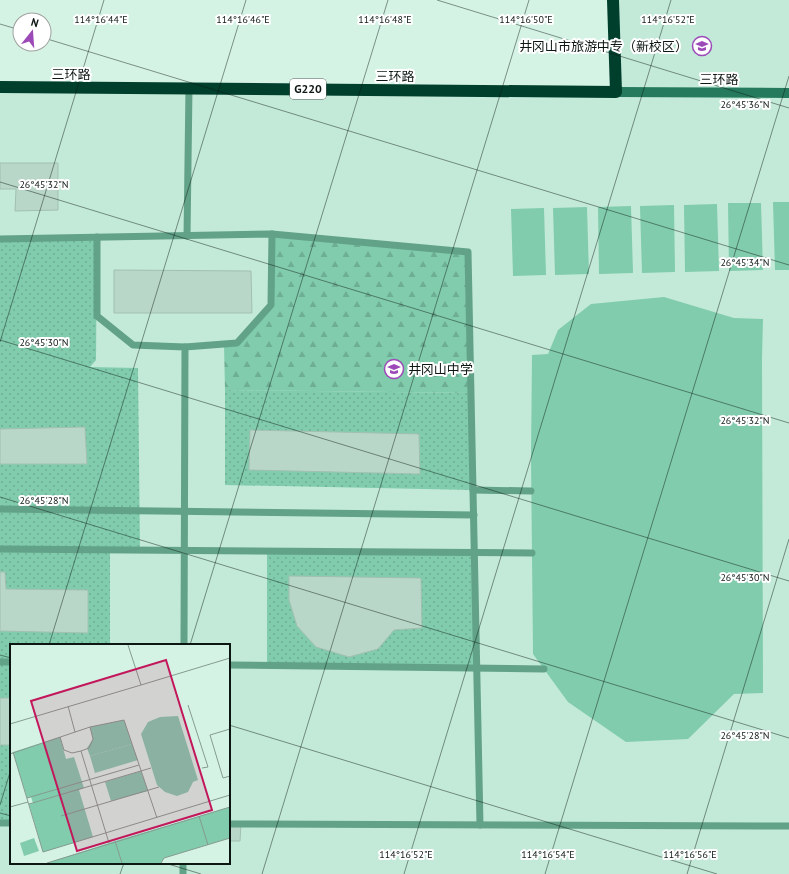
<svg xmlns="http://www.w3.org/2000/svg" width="789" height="874" viewBox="0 0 789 874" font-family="'PT Sans','Noto Sans SC',sans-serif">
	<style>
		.built { fill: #c3ead8; fill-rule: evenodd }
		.grass { fill: url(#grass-dots) }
		.forest { fill: url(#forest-firs) }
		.park { fill: #81ccad }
		.building { fill: #b9d7c9; stroke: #a2c0b2 }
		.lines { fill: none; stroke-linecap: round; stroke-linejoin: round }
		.lane { stroke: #62a289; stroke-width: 7 }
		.secondary { stroke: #257a5d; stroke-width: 10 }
		.highway { stroke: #003f2c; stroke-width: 12 }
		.ticks { fill: none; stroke: #0c1612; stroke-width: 1; stroke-opacity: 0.45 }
		.labels { text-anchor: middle; stroke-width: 4; stroke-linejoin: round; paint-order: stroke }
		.shield { fill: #fff; stroke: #555c59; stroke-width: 1 }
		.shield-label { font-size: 12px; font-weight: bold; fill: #0c1612 }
		.poi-label { font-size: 13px; fill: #0c1612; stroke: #fff; text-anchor: end }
		.street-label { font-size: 13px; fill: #0c1612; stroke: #fff }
		.inset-road { fill: none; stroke: #859b91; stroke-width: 1 }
		.view { fill: #c2185b; fill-opacity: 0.15; stroke: #c2185b; stroke-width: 2 }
		.inset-edge { fill: none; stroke: #0c1612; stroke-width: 2 }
		.ticks-label { font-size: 10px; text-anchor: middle; fill: #0c1612; stroke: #fff; stroke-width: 4; stroke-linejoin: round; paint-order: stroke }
	</style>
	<defs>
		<pattern id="grass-dots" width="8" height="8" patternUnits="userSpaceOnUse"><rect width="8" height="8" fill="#81ccad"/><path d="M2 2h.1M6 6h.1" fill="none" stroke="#6eae94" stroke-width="1.8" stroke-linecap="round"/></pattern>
		<pattern id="forest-firs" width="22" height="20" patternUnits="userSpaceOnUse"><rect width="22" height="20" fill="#81ccad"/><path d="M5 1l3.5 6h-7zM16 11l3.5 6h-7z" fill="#6eae94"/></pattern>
	</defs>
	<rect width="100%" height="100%" fill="#d5f3e5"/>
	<!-- built -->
	<path class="built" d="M613,0H789V874H0V87L616,92ZM11,645H229V863H11Z"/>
	<!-- grass -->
	<g class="grass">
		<polygon points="97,237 96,360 90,367 138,368 140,550 110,550 110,645 11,645 11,823 0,823 0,239"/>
		<polygon points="225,390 471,393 473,490 225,485"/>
		<polygon points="267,551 475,552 477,668 267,665"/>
	</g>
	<!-- forest -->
	<polygon class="forest" points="272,234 468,252 471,393 225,390 224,344 237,343 271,305"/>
	<!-- park -->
	<g class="park">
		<polygon points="773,202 789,202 789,270 775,270"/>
		<polygon points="728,203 761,203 763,270 729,271"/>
		<polygon points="717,204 719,271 685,272 684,205"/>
		<polygon points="674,205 675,272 642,273 640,206"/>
		<polygon points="631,206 633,273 599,274 598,207"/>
		<polygon points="587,207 589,274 555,275 553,208"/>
		<polygon points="544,208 546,275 513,276 511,209"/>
		<polygon points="664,297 734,318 763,319 762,358 763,693 734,694 688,739 626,742 568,702 533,654 531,457 532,355 548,354 558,330 591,304"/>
	</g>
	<!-- building -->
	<g class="building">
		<polygon points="0,163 58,163 58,210 15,211 16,189 0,189"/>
		<polygon points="114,270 251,271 252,313 114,313"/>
		<polygon points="85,427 87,464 0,464 0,429"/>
		<polygon points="250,430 419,434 420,474 249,470"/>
		<polygon points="0,572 5,572 6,589 88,590 88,633 0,631"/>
		<polygon points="289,576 421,578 422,628 394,630 378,649 349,657 316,647 297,626 289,600"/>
		<rect x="0" y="698" width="11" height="47"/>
		<polygon points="229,824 241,824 240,841 229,841"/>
	</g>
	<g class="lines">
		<!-- lane -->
		<g class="lane">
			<polyline points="187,236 189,88"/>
			<polyline points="97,237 97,316 133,345 185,347 184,645"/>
			<polyline points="0,239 272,234 468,252 480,825"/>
			<polyline points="185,347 237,343 271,305 272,234"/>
			<polyline points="473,490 531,491"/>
			<polyline points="0,509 474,515"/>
			<polyline points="0,549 532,553"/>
			<polyline points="0,662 11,662"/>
			<polyline points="229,665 544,669"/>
			<polyline points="0,823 11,823"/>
			<polyline points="229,824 789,826"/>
			<polyline points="183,874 183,863"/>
		</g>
		<!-- secondary -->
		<polyline class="secondary" points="616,92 789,93"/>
		<!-- highway -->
		<polyline class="highway" points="0,87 616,92 613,0"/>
	</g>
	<!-- ticks -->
	<path class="ticks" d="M437,0L789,108M0,24L20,30M44,38L789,265M0,182L789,423M0,340L789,581M0,342L104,0M0,497L789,738M49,645L246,0M190,645L388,0M0,655L11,658M229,725L717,874M0,805L11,769M0,813L11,816M165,863L201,874M120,874L124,863M262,874L529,0M404,874L671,0M545,874L789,76M687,874L789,539"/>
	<!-- icons -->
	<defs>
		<symbol id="school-ring" viewBox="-11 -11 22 22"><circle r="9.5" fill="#fff" stroke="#9d4ab9" stroke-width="1.5"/><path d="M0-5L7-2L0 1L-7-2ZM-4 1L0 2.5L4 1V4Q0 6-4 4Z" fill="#9d4ab9"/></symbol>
	</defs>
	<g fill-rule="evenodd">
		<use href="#school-ring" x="691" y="35" width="22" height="22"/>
		<use href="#school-ring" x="383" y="358" width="22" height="22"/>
	</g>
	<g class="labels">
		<!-- shield labels -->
		<rect class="shield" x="290" y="79" width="36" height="20" rx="3"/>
		<g class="shield-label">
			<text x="308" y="93">G220</text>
		</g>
		<!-- poi labels -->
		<g class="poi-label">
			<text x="688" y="51">井冈山市旅游中专（新校区）</text>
			<text x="408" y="374" text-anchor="start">井冈山中学</text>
		</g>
		<!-- street labels -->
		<g class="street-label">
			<text x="71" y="79">三环路</text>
			<text x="395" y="81">三环路</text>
			<text x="719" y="84">三环路</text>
		</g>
	</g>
	<!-- overview -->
	<g transform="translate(10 644)">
		<rect width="220" height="220" fill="#d5f3e5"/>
		<path d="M50,93L56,115L64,113L74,144L69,146L83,193L33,208L19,160L23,159L21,153L17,154L3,108ZM122,100L128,116L85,129L80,112ZM131,127L138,147L101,157L95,138ZM220,163V194L154,214L151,219H111L105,197Z" fill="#81ccad"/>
		<path d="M114,76L122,100L80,112L77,104L83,95L80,83Z" fill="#81ccad"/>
		<path d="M168,72L188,136L183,138L178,148L167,152L155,148L147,141L131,90L138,78L150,73ZM24,194L29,207L14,212L10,199ZM105,197L112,219H37Z" fill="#81ccad"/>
		<path class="inset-road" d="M131,41L220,14M178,61L198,123L192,124M58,62L65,88M0,80L131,41L118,1M220,85L200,91L213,134L220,132M50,93L54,106L62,109L71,107L99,199M71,107L79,104L83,95L80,83M3,108L33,208L220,151M0,110L80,83L114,76L147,174M17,154L129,121M19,160L141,124M0,163L18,158M51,172L149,143M189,172L198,201M105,197L112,219M37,219L220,163M151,219L154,214L220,194"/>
		<path class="view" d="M156,16L202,166L67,207L21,57Z"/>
		<rect width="220" height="220" class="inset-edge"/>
	</g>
	<g class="ticks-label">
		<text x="101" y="23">114°16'44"E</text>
		<text x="243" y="23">114°16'46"E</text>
		<text x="385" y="23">114°16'48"E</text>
		<text x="526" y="23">114°16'50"E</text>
		<text x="668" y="23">114°16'52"E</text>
		<text x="745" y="108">26°45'36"N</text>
		<text x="44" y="188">26°45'32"N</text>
		<text x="745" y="266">26°45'34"N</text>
		<text x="44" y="346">26°45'30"N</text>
		<text x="745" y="424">26°45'32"N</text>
		<text x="44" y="504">26°45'28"N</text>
		<text x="745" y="581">26°45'30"N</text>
		<text x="745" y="739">26°45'28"N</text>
		<text x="406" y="858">114°16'52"E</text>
		<text x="548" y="858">114°16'54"E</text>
		<text x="690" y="858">114°16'56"E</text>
	</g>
	<!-- north arrow -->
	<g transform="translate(32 32) rotate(17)"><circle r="19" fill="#ffffff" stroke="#9ea2a0"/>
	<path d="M0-3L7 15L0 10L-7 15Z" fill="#9d4ab9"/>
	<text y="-6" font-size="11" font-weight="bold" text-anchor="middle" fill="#0c1612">N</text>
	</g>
</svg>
